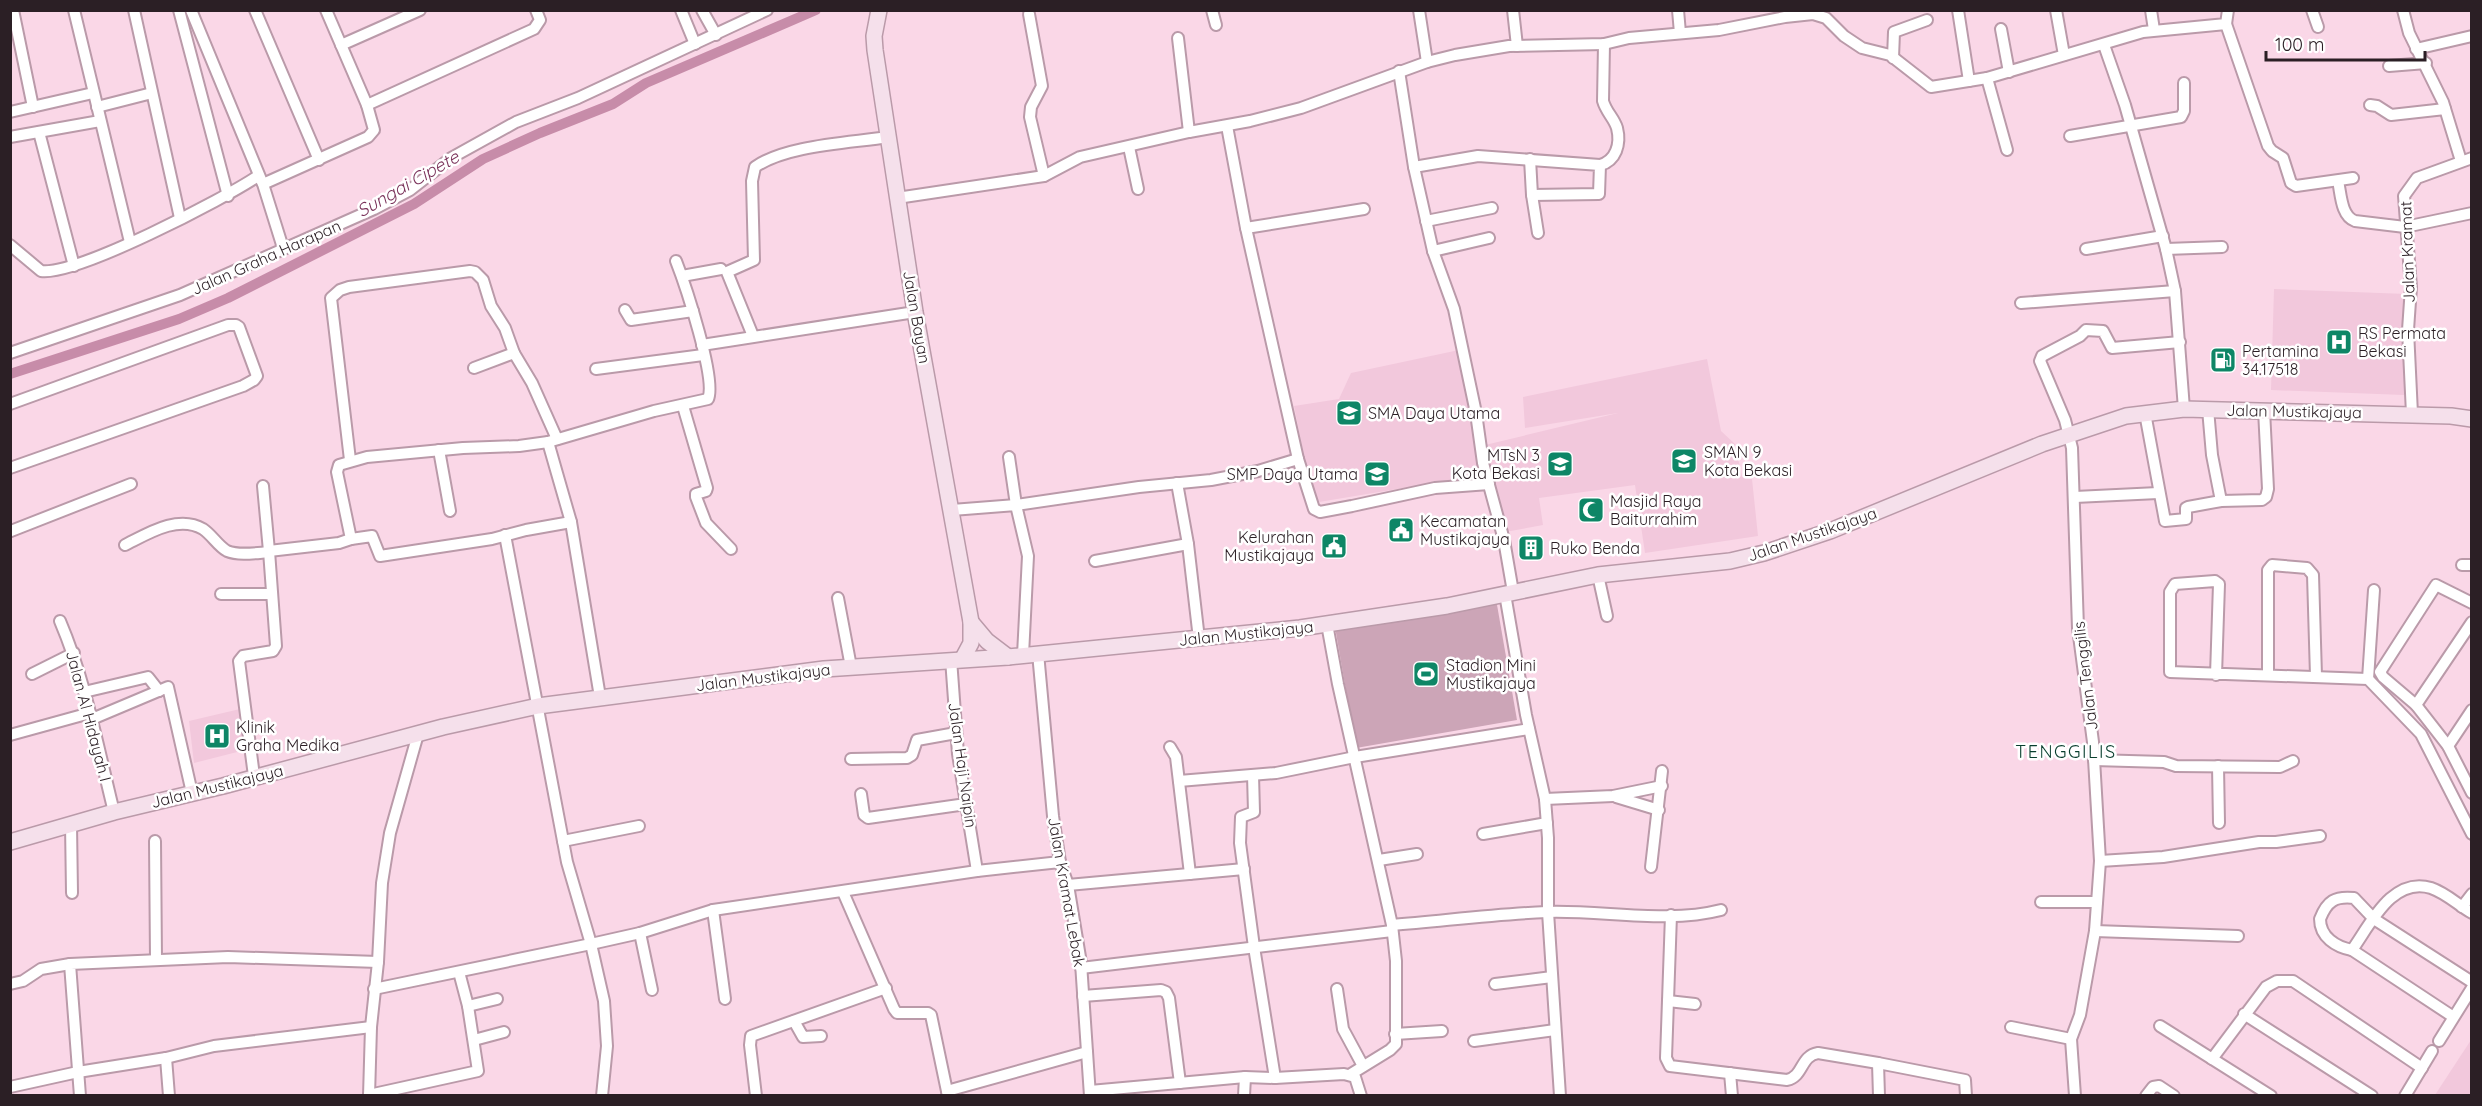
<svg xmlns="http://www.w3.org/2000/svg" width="2482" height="1106" viewBox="0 0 2482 1106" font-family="Quicksand,sans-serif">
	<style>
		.built { fill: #f2c8dc }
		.green { fill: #cca5b7 }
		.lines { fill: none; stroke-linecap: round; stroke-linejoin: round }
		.canal { stroke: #c78ca9; stroke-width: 10 }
		.street-casing { stroke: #ba9aa9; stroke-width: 14 }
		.secondary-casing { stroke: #ba9aa9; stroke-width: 18 }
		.street { stroke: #fff; stroke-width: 10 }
		.secondary { stroke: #f5e0eb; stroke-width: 15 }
		.labels { text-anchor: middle; stroke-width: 5; stroke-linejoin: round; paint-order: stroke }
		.street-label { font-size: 16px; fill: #2b1f25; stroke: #fff }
		.poi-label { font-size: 16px; fill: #2b1f25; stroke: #fff; text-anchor: start }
		.water-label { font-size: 18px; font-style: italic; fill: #7a325a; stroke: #fff }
		.neighbourhood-label { font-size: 18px; letter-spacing: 1.5px; fill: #093e2e; stroke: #fff }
	</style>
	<rect width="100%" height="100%" fill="#fad7e7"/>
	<!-- built -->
	<g class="built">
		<polygon points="2274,289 2407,294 2404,395 2271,390"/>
		<polygon points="1459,350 1481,475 1313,503 1294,406 1339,399 1351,373"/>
		<polygon points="1707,359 1721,431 1735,444 1742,477 1752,479 1758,536 1645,553 1635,485 1539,498 1543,525 1505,532 1485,445 1618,413 1525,428 1523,397"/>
		<polygon points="240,709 245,750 194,763 189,721"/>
		<polygon points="2471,1040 2471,1095 2435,1095"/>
	</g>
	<!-- green -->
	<polygon class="green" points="1496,599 1517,720 1356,748 1335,627"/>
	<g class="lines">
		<!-- canal -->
		<polyline class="canal" points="10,374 179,319 228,298 414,204 483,159 540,133 613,104 646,83 816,10"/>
		<defs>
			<g id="street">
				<polyline points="13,10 33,107"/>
				<polyline points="74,10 130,242"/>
				<polyline points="134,10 180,218"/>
				<polyline points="179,10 228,196"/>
				<polyline points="191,10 262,182"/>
				<polyline points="255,10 319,160"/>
				<polyline points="681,10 695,44"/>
				<polyline points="702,10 716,35"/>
				<polyline points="1212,10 1216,25"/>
				<polyline points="1419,10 1427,62"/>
				<polyline points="1513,10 1517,46"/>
				<polyline points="1678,10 1680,33"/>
				<polyline points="1958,10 1969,81"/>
				<polyline points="2056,10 2064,55"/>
				<polyline points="2151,10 2154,30"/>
				<polyline points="2312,10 2318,27"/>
				<polyline points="2403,10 2409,33 2443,102 2461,161"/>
				<polyline points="1029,14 1042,86 1031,107 1030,117 1044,176"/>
				<polyline points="2226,24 2268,146 2272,151 2283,158 2291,183 2296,186 2353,178"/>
				<polyline points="2001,29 2009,72"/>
				<polyline points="1178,38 1189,132"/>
				<polyline points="341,45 420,10"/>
				<polyline points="2104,45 2125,105 2166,249 2175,291 2184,409"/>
				<polyline points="2416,49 2472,36"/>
				<polyline points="1893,58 1894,32 1927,20"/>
				<polyline points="2389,66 2426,63"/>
				<polyline points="1399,71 1414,167 1433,251 1454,309 1476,413 1483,463 1504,540 1513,592"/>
				<polyline points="1987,78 2007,150"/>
				<polyline points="367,105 534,29 540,20 536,10"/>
				<polyline points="2370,105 2377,106 2391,115 2445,109"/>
				<polyline points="97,107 152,93"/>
				<polyline points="10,112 93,93"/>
				<polyline points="1227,126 1246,228 1298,459 1314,509 1320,512 1352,506 1435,488 1489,484"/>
				<polyline points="39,132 74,266"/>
				<polyline points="2070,136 2181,117 2184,111 2184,83"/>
				<polyline points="10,137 100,121"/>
				<polyline points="1129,147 1138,189"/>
				<polyline points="1530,159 1532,195 1538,233"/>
				<path d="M1600,165C1616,161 1621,144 1617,128C1614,118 1606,112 1603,101L1604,44"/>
				<polyline points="1414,167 1478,156 1600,165 1599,194 1532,195"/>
				<path d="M2338,181C2341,194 2341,216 2355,221L2405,227L2472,213"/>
				<polyline points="897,198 1044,176 1080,157 1189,132 1250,121 1301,108 1427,62 1455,55 1509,46 1604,44 1629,38 1719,30 1785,17 1813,14 1826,18 1844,36 1862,48 1890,55 1931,87 1987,78 2143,32 2226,24 2228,10"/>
				<polyline points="1426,221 1492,208"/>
				<polyline points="1246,228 1364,209"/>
				<path d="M10,245L41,271C76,276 224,199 258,176"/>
				<polyline points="283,248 263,184 368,137 374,130 367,105 326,10"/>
				<polyline points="2086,249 2163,236"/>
				<polyline points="2166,249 2222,247"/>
				<polyline points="1433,251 1489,238"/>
				<polyline points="682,276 721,269"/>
				<polyline points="2021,303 2175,291"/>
				<polyline points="625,310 631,320 693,311"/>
				<path d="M753,336L727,272L754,260L752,181L755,167C786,145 850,143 888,137"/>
				<polyline points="702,345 915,312"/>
				<polyline points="10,353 180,295 374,209 410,190 451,158 516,122 578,98 767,10"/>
				<polyline points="474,368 514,353"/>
				<polyline points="596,369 703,355"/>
				<polyline points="10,404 228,325 236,325 239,327 257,376 254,380 243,386 10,468"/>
				<polyline points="683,406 707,488 706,491 696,494 696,497 706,523 731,549"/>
				<polyline points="2208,409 2212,455 2221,501 2262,500 2266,497 2268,489 2264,410"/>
				<polyline points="2145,413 2165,521 2186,519 2186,508 2188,507 2221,501"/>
				<polyline points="2412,414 2408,330 2411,287 2404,196 2417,178 2472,158"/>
				<polyline points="548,442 571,522 600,697"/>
				<polyline points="439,450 450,511"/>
				<polyline points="1009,457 1016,505 1139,487 1211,480 1258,471 1298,459"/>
				<polyline points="350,460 331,298 340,290 349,287 470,271 475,272 483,280 491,306 505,328 514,353 532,383 557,439"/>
				<polyline points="1177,483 1188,544 1199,639"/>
				<polyline points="263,486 269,551"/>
				<polyline points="2075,497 2158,493"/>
				<polyline points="952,510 1016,505 1028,556 1023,655"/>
				<polyline points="11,531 131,484"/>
				<polyline points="505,535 567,862 591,944 604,1001 607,1046 602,1096"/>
				<polyline points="351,539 372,536 380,556 492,539 526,530 571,522"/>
				<path d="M125,545C147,534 178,514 203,529C212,535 218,546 227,551C239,556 256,553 269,552"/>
				<polyline points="1095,561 1188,544"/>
				<polyline points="2462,565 2472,565"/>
				<polyline points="1598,575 1607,616"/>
				<polyline points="221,594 272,594"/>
				<polyline points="1505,594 1526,715 1545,799 1548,838 1548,912 1560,1096"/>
				<polyline points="838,598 851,667"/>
				<polyline points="2472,603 2436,585 2380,672 2383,677 2416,705 2448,746 2472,793"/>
				<path d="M60,621C86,682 98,748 114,812"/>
				<polyline points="1327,624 1338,684 1392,925 1396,961 1396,1044 1390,1050 1351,1074"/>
				<polyline points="1038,653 1053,816 1060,862 1068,885 1081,963 1090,1096"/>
				<polyline points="951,659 958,754 977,871"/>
				<polyline points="32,674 74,653"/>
				<polyline points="2268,674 2268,570 2272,565 2307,568 2313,575 2316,676"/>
				<polyline points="2216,675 2219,584 2215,581 2175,584 2170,592 2170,672 2368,679 2421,734 2472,834"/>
				<polyline points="2368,679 2374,590"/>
				<polyline points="84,692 148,677 159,691"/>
				<polyline points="2416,705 2472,622"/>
				<polyline points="92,719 168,687 192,793"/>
				<polyline points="10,735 90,713"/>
				<polyline points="2448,746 2472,710"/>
				<polyline points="1170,747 1176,757 1190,874"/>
				<polyline points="851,759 907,758 912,755 917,740 956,733"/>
				<polyline points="2094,760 2164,762 2176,766 2280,767 2293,761"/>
				<polyline points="2218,766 2219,823"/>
				<polyline points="1253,775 1254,812 1241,817 1240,843 1254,947 1275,1078"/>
				<path d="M254,776L239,661L243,656L273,651L276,646L269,551L339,543L351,539L337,472L339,465L367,457L463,448L519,446L548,442L654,411L708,399C717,380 685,284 676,261"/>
				<polyline points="1179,781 1276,773 1355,757 1529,729"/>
				<polyline points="861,794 864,815 868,818 966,804"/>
				<polyline points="1616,797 1659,810"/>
				<polyline points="1545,799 1613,796 1662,786"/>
				<polyline points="71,824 72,893"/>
				<polyline points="1483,834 1547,823"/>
				<polyline points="155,841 156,960"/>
				<polyline points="563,841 639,826"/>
				<polyline points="1379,860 1417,854"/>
				<polyline points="2100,861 2163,857 2259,842 2276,842 2320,836"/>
				<polyline points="1651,867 1662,771"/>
				<polyline points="1068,885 1244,869"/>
				<polyline points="843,892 894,1009 897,1013 928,1013 931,1015 948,1096"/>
				<polyline points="2041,902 2097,902"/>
				<polyline points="2462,907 2472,894"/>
				<polyline points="713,910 725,999"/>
				<path d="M2472,913C2458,905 2446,893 2431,888C2392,876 2370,925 2352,950C2336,947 2320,937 2320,919C2327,901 2335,896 2354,898L2374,919L2472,982"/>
				<path d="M1671,915L1666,1058L1670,1066L1787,1080C1804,1076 1800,1056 1818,1053L1878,1063"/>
				<path d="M1392,925C1443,921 1495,914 1547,912C1603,910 1667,924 1721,910"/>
				<polyline points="2095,931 2238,936"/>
				<polyline points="640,933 652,990"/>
				<polyline points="2352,950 2452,1016"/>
				<polyline points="1081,968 1392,931"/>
				<polyline points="10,984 23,981 41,969 70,964"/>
				<polyline points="1495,984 1552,977"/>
				<polyline points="374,989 591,944 640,933 713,910 977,871 1060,862"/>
				<polyline points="1337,989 1343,1029 1363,1066"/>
				<polyline points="1083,996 1161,990 1166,992 1169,998 1180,1083"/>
				<polyline points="1668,1001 1695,1004"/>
				<polyline points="468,1006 497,999"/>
				<polyline points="2244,1014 2372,1096"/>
				<polyline points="794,1021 803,1037 821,1036"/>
				<polyline points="2160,1026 2271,1096"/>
				<polyline points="2011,1027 2071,1039"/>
				<polyline points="1395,1034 1442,1031"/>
				<polyline points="474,1040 504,1032"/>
				<polyline points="1474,1041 1555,1030"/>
				<polyline points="2439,1041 2472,988"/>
				<polyline points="166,1058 169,1096"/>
				<polyline points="2212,1059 2266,987 2277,981 2293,981 2422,1068"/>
				<polyline points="1730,1073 1732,1096"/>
				<polyline points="10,1087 78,1072 166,1058 214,1046 371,1027"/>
				<polyline points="947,1091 1087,1052"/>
				<polyline points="1090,1091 1245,1077 1275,1078 1344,1074 1355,1077 1361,1096"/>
				<polyline points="369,1095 478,1071 468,1006 459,972"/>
				<polyline points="80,1096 70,964 228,957 378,962"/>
				<polyline points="369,1096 371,1027 378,962 382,883 390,833 418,734"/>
				<polyline points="756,1096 750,1045 751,1036 886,988"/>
				<polyline points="1244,1096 1245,1077"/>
				<polyline points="1879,1096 1878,1063 1965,1080 1966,1096"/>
				<polyline points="2075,1096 2071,1039 2080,1015 2095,931 2100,861 2093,742 2078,628 2072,448 2065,420 2040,361 2042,356 2080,336 2086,330 2103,331 2112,348 2180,342"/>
				<polyline points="2146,1096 2153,1087 2159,1086 2174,1096"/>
				<polyline points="2405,1096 2432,1051"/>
			</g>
			<g id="secondary">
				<polyline points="879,10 874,36 875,50 915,312 971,622 971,643 963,658"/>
				<polyline points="971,622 987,641 1008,657"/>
				<polyline points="10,842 114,812 223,786 443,727 538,706 824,669 1008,657 1300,628 1447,606 1598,575 1730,561 1764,553 1830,531 2042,444 2126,416 2184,409 2451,416 2472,419"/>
			</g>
		</defs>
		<!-- street casing -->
		<use href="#street" class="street-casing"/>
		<!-- secondary casing -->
		<use href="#secondary" class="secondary-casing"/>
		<!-- street -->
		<use href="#street" class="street"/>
		<!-- secondary -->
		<use href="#secondary" class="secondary"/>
	</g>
	<!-- icons -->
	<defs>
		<symbol id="hospital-square" viewBox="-11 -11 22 22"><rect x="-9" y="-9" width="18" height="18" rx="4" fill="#0e8666" stroke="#fff"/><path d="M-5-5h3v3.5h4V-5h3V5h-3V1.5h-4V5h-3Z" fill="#fff"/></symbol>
		<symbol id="fuel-square" viewBox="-11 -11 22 22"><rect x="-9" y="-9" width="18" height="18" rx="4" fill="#0e8666" stroke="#fff"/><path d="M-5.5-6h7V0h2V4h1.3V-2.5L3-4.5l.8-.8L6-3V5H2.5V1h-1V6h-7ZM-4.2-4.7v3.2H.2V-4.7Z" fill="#fff"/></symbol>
		<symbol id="school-square" viewBox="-11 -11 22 22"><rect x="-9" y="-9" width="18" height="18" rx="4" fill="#0e8666" stroke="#fff"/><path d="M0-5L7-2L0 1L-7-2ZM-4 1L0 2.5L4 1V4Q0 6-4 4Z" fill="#fff"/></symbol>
		<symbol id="mosque-square" viewBox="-11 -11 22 22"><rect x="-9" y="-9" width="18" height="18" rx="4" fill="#0e8666" stroke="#fff"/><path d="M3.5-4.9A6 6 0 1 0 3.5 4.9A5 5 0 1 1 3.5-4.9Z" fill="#fff"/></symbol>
		<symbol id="civic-square" viewBox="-11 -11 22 22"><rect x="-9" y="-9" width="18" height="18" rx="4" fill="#0e8666" stroke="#fff"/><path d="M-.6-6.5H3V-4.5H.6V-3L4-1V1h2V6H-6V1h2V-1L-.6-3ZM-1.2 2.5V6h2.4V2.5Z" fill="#fff"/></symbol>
		<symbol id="building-square" viewBox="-11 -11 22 22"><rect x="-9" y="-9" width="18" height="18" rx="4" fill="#0e8666" stroke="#fff"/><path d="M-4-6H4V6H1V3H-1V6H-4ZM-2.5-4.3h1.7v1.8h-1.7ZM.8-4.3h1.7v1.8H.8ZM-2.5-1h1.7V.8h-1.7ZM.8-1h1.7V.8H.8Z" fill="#fff"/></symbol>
		<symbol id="stadium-square" viewBox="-11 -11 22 22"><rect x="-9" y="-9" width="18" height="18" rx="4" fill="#0e8666" stroke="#fff"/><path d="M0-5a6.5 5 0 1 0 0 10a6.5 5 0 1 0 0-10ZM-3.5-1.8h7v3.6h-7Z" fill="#fff"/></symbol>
	</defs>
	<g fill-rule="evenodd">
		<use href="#hospital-square" x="2324" y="327" width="30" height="30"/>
		<use href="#fuel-square" x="2208" y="345" width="30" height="30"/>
		<use href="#school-square" x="1334" y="398" width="30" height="30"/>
		<use href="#school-square" x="1669" y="446" width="30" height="30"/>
		<use href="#school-square" x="1545" y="449" width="30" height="30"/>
		<use href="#school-square" x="1362" y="459" width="30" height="30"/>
		<use href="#mosque-square" x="1576" y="495" width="30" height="30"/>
		<use href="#civic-square" x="1386" y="515" width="30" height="30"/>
		<use href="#civic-square" x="1319" y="531" width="30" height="30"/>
		<use href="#building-square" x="1516" y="533" width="30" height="30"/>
		<use href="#stadium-square" x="1411" y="659" width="30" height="30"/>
		<use href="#hospital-square" x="202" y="721" width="30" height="30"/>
	</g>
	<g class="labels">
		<!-- street labels -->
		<g class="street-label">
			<text transform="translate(2407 252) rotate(-92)" y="6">Jalan Kramat</text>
			<text transform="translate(266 257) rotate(-24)" y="6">Jalan Graha Harapan</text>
			<text transform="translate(917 317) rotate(80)" y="6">Jalan Bayan</text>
			<text transform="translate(2294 411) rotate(1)" y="6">Jalan Mustikajaya</text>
			<text transform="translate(1812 534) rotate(-19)" y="6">Jalan Mustikajaya</text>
			<text transform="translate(1246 633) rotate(-6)" y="6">Jalan Mustikajaya</text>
			<text transform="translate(2085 676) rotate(-97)" y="6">Jalan Tenggilis</text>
			<text transform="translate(763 677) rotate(-7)" y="6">Jalan Mustikajaya</text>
			<text transform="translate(89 716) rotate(75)" y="6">Jalan Al Hidayah I</text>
			<text transform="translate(963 765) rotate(82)" y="6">Jalan Haji Naipin</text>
			<text transform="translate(217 786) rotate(-14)" y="6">Jalan Mustikajaya</text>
			<text transform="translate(1067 892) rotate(80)" y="6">Jalan Kramat Lebak</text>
		</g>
		<!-- poi labels -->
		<g class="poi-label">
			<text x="2358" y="339">RS Permata<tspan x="2358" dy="18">Bekasi</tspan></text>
			<text x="2242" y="357">Pertamina<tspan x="2242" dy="18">34.17518</tspan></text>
			<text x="1368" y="419">SMA Daya Utama</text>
			<text x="1704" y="458">SMAN 9<tspan x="1704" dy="18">Kota Bekasi</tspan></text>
			<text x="1540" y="461" text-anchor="end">MTsN 3<tspan x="1540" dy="18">Kota Bekasi</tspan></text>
			<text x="1358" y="480" text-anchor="end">SMP Daya Utama</text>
			<text x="1610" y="507">Masjid Raya<tspan x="1610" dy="18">Baiturrahim</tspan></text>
			<text x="1420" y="527">Kecamatan<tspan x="1420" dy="18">Mustikajaya</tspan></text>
			<text x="1314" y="543" text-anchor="end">Kelurahan<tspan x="1314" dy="18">Mustikajaya</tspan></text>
			<text x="1550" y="554">Ruko Benda</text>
			<text x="1446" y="671">Stadion Mini<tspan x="1446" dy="18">Mustikajaya</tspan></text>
			<text x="236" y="733">Klinik<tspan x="236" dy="18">Graha Medika</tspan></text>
		</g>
		<!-- water labels -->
		<g class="water-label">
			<text transform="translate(408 184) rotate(-30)" y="6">Sungai Cipete</text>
		</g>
		<!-- neighbourhood labels -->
		<g class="neighbourhood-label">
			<text x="2066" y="758">TENGGILIS</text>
		</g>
	</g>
	<!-- border -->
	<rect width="2482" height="1106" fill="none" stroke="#2b1f25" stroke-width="24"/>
	<!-- scale -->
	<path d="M2266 51v9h159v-9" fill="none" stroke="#2b1f25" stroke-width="3"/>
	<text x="2275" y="51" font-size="18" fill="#2b1f25" stroke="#ffffff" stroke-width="4.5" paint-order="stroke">100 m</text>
</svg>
